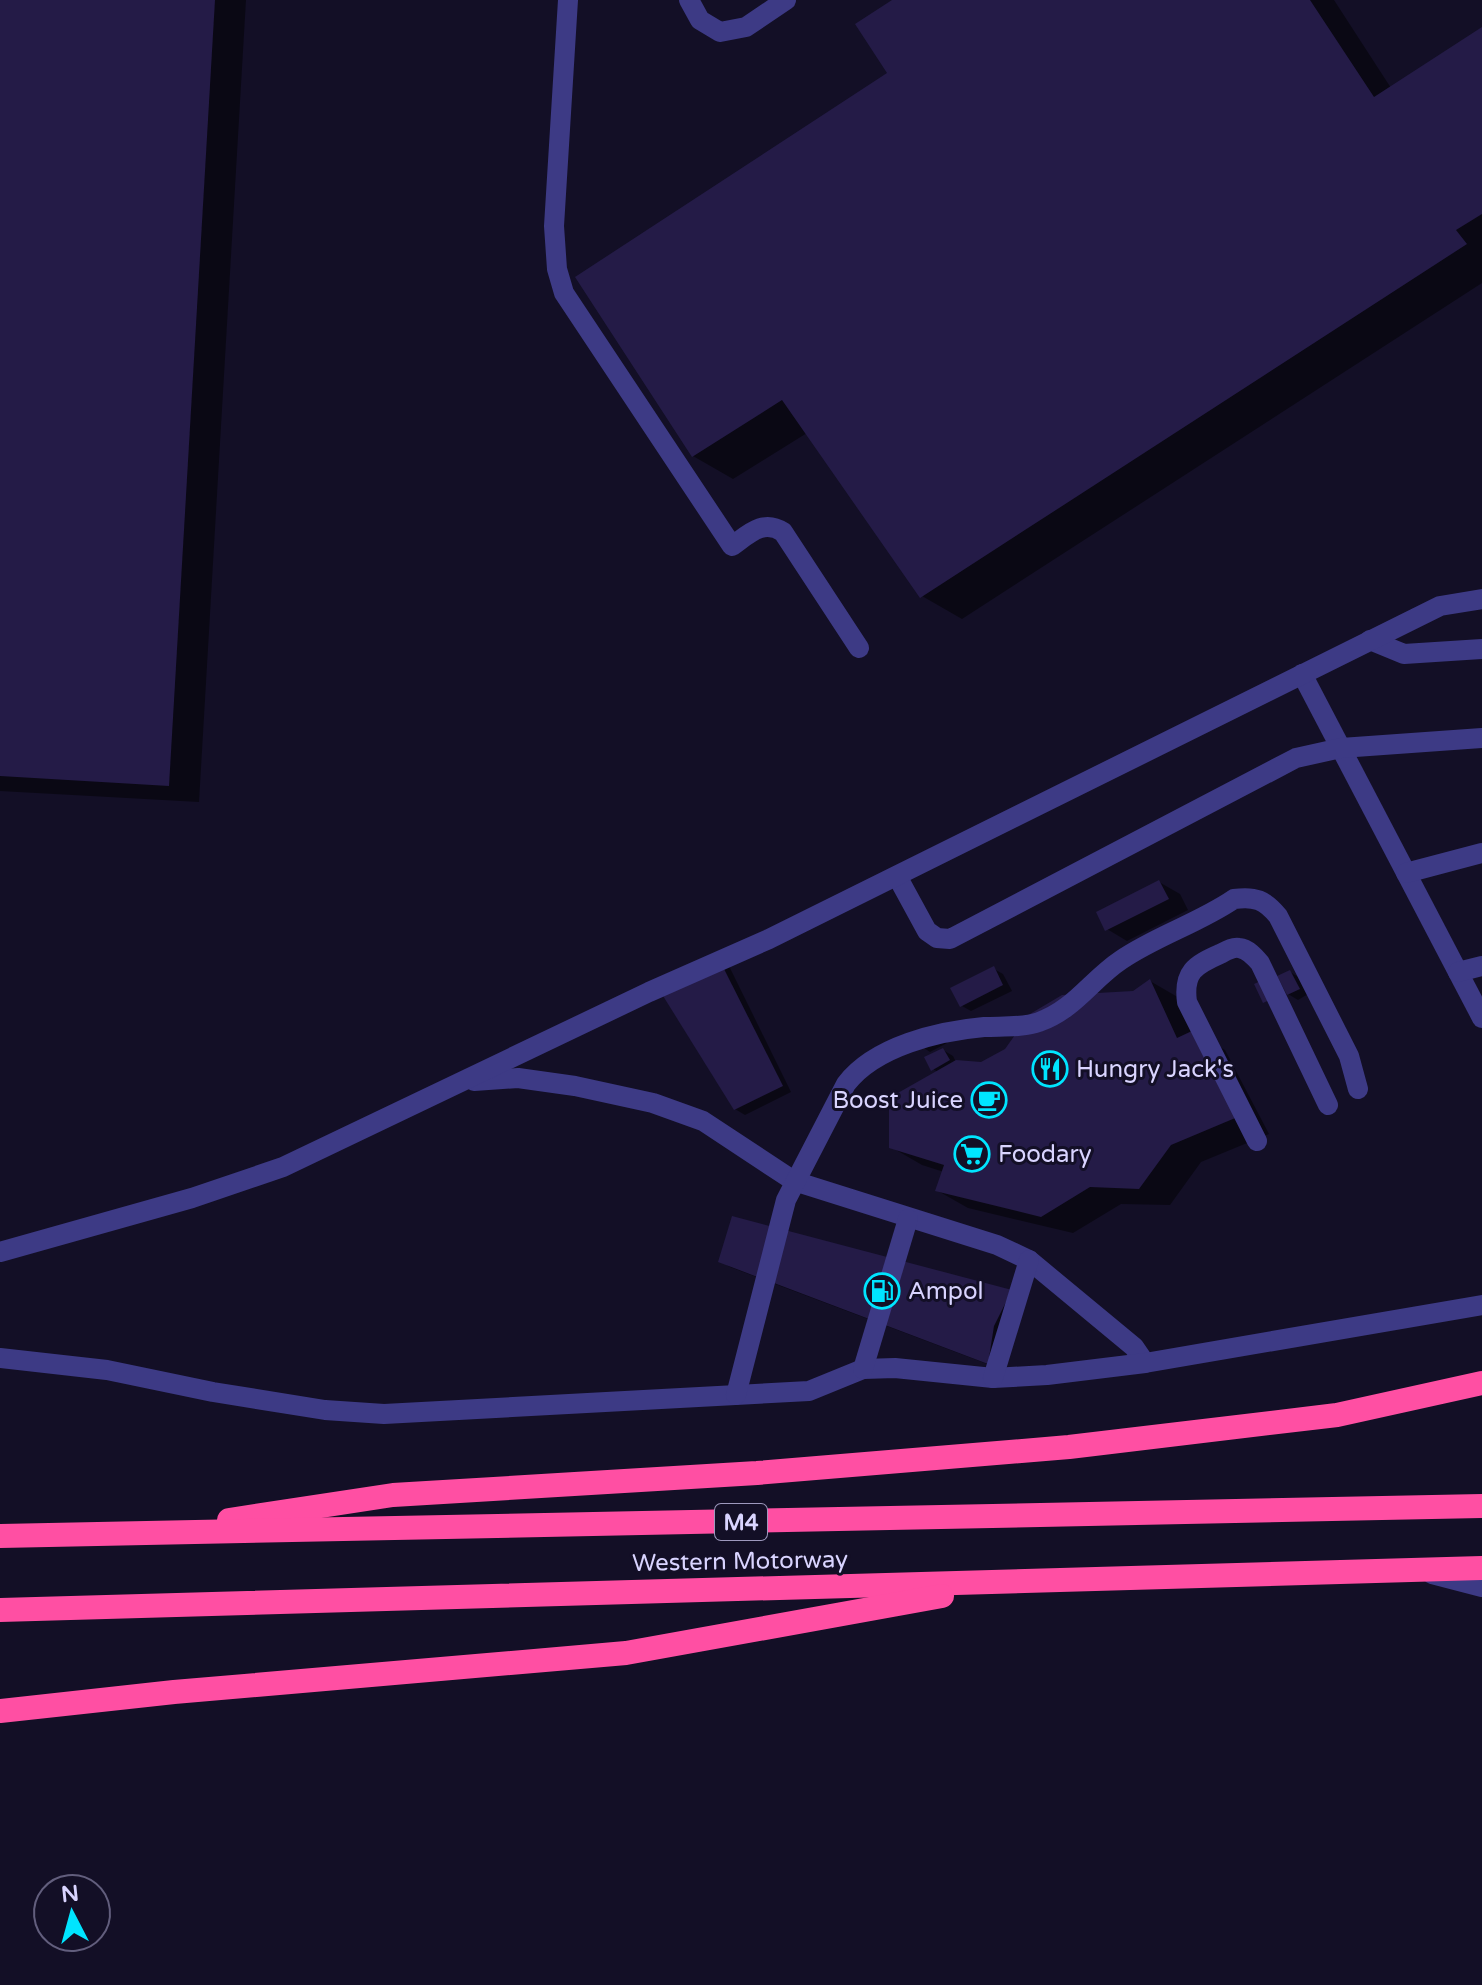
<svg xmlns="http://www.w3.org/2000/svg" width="1482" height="1985" viewBox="0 0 1482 1985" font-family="'Varela Round',sans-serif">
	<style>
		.shadow { fill: #0007 }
		.building { fill: #241b47 }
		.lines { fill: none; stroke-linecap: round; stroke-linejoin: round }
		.minor { stroke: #3d3a85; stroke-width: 20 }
		.highway { stroke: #ff4fa3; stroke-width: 24 }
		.labels { text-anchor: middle; stroke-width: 6; stroke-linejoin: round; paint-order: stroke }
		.shield { fill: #130f26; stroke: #9e99be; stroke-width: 2 }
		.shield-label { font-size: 22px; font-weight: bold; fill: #d9d4ff }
		.poi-label { font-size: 24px; fill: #d9d4ff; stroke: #130f26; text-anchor: start }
		.street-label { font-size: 24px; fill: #d9d4ff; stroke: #130f26 }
	</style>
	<rect width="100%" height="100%" fill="#130f26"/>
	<!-- shadow -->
	<g class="shadow">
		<polygon points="0,0 246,0 199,802 0,791"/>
		<polygon points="896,0 1334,0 1391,88 1482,29 1482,283 962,619 922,596 807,433 733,479 693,456 890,74"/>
		<polygon points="1159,882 1180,894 1188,910 1127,941 1107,929"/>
		<polygon points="720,961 729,966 791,1092 745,1115 735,1109"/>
		<polygon points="994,969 1003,974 1012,991 971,1011 962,1006"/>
		<polygon points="1290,972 1300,978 1308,994 1298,1000 1288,994"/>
		<polygon points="1150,981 1181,999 1196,1033 1225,1050 1269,1134 1201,1162 1170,1205 1121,1204 1073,1233 968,1208 938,1191 944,1172 922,1165 891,1147 938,1072 933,1069 943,1050 953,1056 956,1062 981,1064 1133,993"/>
		<polygon points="942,1032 947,1043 930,1052 921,1046"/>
		<polygon points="720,1261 1011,1292 998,1368 730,1267"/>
	</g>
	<!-- building -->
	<g class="building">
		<polygon points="0,0 215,0 169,786 0,776"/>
		<polygon points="892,0 1310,0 1374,97 1482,27 1482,214 1456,230 1467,244 920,598 782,400 692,457 575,277 887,73 855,24"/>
		<polygon points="1159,880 1169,899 1105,931 1096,912"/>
		<polygon points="719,959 783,1086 734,1110 660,991"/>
		<polygon points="994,966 1003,985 960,1007 950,988"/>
		<polygon points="1290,970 1300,989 1287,995 1277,976"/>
		<polygon points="1267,978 1276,997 1263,1003 1254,984"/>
		<polygon points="1150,979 1177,1038 1194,1030 1240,1116 1171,1145 1139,1189 1090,1187 1041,1217 935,1191 944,1165 889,1148 889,1098 956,1060 981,1062 1005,1049 1030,1014 1062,995 1133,991"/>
		<polygon points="943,1048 950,1060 931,1071 924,1057"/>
		<polygon points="732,1216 1012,1290 994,1326 988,1364 718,1262"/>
	</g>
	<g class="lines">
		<!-- minor -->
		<g class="minor">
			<path d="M568,0L554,226L557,269L564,293L732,546C749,534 763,519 783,532L859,648"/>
			<polyline points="689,0 700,20 720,32 746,27 786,0"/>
			<polyline points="1370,640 1404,654 1482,649"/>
			<polyline points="1302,674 1482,1018"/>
			<polyline points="1406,873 1482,853"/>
			<polyline points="897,876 927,931 937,938 950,939 1296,758 1341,748 1482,738"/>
			<polyline points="1458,972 1482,966"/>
			<polyline points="474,1081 518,1078 575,1086 653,1103 703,1121 794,1181 997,1245 1029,1260 1134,1347 1145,1363"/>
			<path d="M1257,1141L1187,1002C1183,972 1195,965 1220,954C1226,951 1232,947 1239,948C1248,949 1254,956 1260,963L1328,1105"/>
			<polyline points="0,1252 192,1198 283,1167 649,992 769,939 1440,606 1482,599"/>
			<polyline points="0,1358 107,1370 213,1392 325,1410 384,1414 809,1391 863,1369 895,1368 993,1378 1047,1375 1145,1363 1482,1305"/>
			<polyline points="863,1369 908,1219"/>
			<polyline points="993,1378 1029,1260"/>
			<path d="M736,1395L786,1200L846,1084C875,1046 939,1031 984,1027C1001,1026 1023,1028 1039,1022C1075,1009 1091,980 1121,960C1156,936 1199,923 1234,899C1255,896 1265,900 1278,916L1349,1056L1358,1089"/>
			<polyline points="1432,1574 1482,1587"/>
		</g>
		<!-- highway -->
		<g class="highway">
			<polyline points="229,1520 393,1495 757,1473 1069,1447 1337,1415 1482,1383"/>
			<polyline points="0,1536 1482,1506"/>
			<polyline points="0,1610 1482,1568"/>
			<polyline points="0,1711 174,1692 626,1653 942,1596"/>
		</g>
	</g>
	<!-- icons -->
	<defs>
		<symbol id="restaurant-ring" viewBox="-11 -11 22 22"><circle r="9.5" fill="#130f26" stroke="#00e5ff" stroke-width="1.5"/><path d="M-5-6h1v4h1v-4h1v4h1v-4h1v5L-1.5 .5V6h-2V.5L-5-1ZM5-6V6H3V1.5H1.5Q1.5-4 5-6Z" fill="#00e5ff"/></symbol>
		<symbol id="cafe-ring" viewBox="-11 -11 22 22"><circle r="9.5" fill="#130f26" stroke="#00e5ff" stroke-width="1.5"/><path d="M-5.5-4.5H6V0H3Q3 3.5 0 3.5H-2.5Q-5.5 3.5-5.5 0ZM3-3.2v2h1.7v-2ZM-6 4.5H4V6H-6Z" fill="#00e5ff"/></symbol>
		<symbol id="supermarket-ring" viewBox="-11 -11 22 22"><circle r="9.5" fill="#130f26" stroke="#00e5ff" stroke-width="1.5"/><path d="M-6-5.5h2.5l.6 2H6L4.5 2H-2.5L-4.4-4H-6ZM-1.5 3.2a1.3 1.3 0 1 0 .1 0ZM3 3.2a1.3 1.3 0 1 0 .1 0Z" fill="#00e5ff"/></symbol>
		<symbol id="fuel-ring" viewBox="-11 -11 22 22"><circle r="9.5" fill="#130f26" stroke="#00e5ff" stroke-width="1.5"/><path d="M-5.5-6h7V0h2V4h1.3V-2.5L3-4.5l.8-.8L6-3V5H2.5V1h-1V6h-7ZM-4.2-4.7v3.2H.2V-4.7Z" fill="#00e5ff"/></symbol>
	</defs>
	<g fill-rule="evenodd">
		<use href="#restaurant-ring" x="1030" y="1049" width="40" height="40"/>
		<use href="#cafe-ring" x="969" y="1080" width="40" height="40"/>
		<use href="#supermarket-ring" x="952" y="1134" width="40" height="40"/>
		<use href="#fuel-ring" x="862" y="1271" width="40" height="40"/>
	</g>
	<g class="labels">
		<!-- shield labels -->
		<rect class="shield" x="715" y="1504" width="52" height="36" rx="6"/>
		<g class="shield-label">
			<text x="741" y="1530">M4</text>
		</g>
		<!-- poi labels -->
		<g class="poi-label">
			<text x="1076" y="1077">Hungry Jack's</text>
			<text x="963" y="1108" text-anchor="end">Boost Juice</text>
			<text x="998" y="1162">Foodary</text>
			<text x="908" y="1299">Ampol</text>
		</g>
		<!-- street labels -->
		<g class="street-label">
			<text transform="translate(740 1561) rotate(-1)" y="8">Western Motorway</text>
		</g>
	</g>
	<!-- north arrow -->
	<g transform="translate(72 1913) rotate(354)"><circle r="38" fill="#130f26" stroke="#625e7d" stroke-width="2"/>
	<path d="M0-6L14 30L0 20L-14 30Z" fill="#00e5ff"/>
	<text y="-12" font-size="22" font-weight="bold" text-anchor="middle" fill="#d9d4ff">N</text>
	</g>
</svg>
